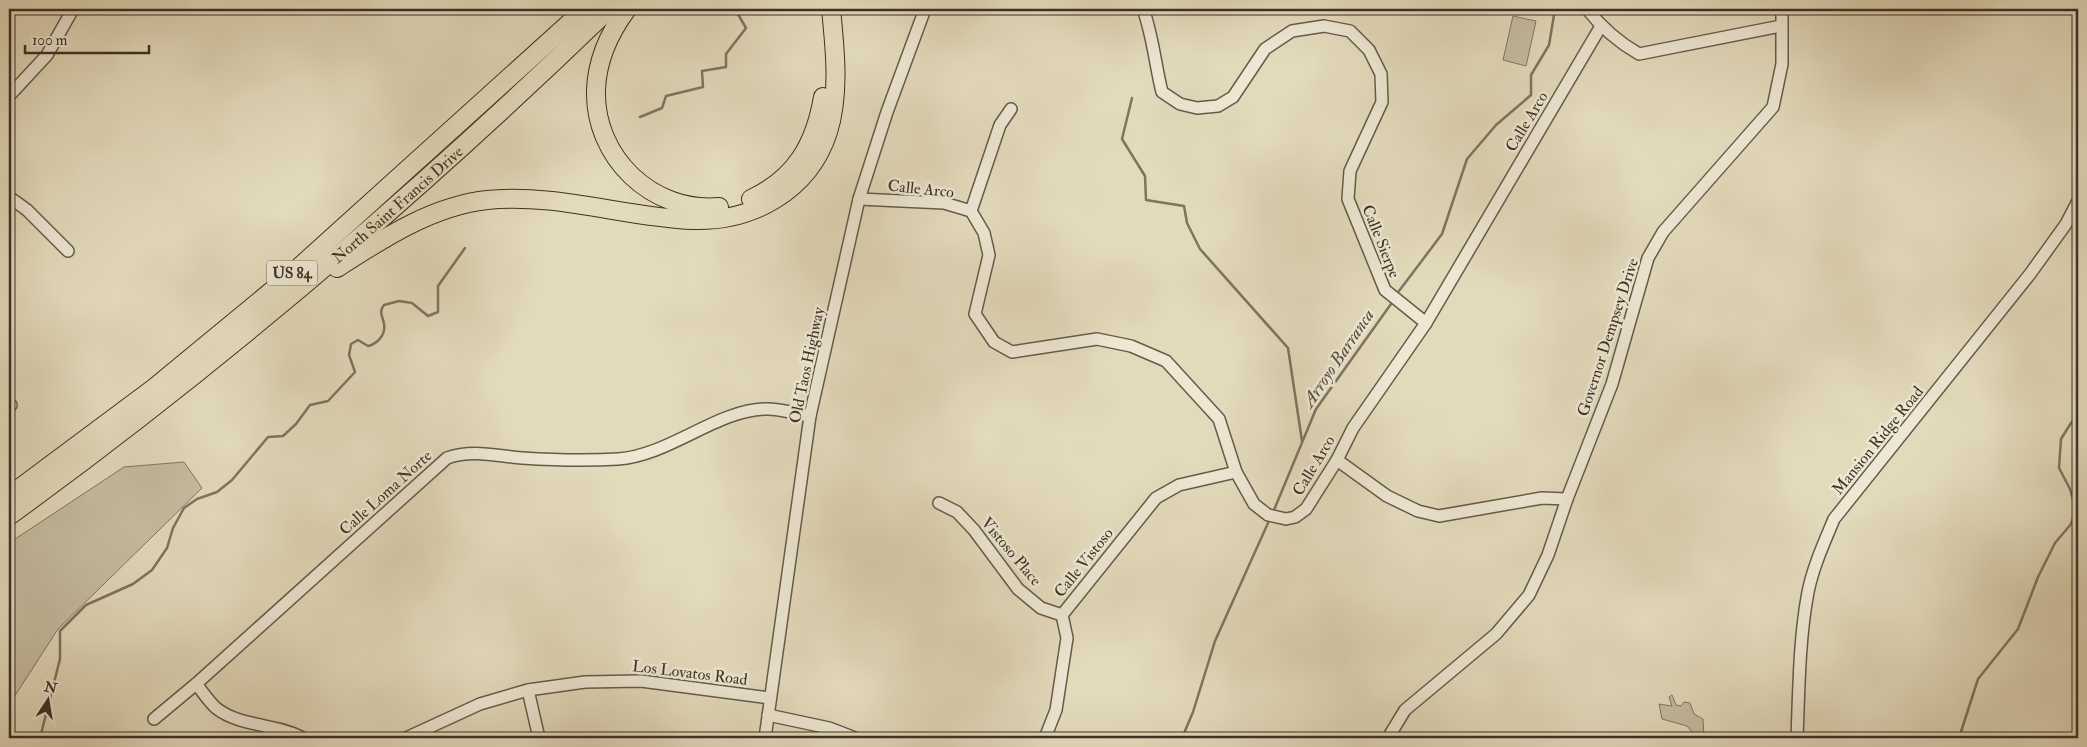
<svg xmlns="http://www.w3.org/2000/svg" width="2087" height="747" viewBox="0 0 2087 747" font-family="'IM FELL Double Pica',serif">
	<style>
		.green { fill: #c6bda2; stroke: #807763 }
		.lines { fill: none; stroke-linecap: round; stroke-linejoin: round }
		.stream { stroke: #7e7460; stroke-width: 2.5 }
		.minor-casing { stroke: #655b4a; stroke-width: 14 }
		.highway-casing { stroke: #3b3124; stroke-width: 20 }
		.minor { stroke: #ede7d3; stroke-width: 11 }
		.highway { stroke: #e3dabc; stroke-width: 18 }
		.labels { text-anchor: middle; stroke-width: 5; stroke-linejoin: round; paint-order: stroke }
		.shield { fill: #ede7d3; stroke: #706858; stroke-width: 1 }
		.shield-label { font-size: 15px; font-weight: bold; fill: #3b3124 }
		.street-label { font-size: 16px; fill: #3b3124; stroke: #ede7d3 }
		.water-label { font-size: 18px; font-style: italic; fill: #574d3d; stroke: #ede7d3 }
	</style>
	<rect width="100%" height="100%" fill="#e3dabc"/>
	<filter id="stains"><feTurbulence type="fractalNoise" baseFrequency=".004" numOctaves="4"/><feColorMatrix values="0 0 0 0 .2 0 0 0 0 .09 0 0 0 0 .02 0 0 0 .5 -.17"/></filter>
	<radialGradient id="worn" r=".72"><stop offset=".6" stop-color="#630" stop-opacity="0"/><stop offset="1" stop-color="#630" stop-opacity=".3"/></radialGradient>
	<!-- green -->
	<g class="green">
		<polygon points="1513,16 1536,21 1526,66 1503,60"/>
		<polygon points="184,462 202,488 58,629 9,705 9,543 124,467"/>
		<polygon points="1672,695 1676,705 1681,706 1684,702 1690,703 1694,714 1703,719 1704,736 1713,736 1713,738 1697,738 1687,726 1662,719 1659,704 1672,706 1669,697"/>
	</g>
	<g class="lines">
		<!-- stream -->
		<g class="stream">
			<polyline points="1132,98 1122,139 1145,176 1146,200 1184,206 1187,223 1200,249 1288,348 1302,441"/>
			<polyline points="640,117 662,108 666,96 703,87 702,71 726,67 726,54 746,28 735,9"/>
			<polyline points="1399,291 1442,234 1467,159 1496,125 1531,95 1531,75 1549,45 1555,9"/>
			<polyline points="1274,510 1316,409 1391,304"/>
			<path d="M40,738L60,659V631L86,605L133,584L152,570L167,548L173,528L184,508L197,499L217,492L232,480L268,437L283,436L296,424L310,405L328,401L355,372L349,355L351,344L358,340L368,346C377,344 386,335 384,324C383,316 378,313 384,305L399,301L412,303L428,316L438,312V286L465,248"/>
			<polyline points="1182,738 1193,712 1215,641 1268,523"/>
			<polyline points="1959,738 1978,679 2018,629 2038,577 2055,543 2071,524 2076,510 2070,489 2059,468 2061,439 2071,423 2078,416"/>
		</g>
		<defs>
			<g id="minor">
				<path d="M1143,9C1153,36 1155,64 1162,92L1180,104L1197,108L1218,106L1233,97L1265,49L1292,31L1324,26L1350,31L1369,50L1381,74L1382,102L1350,171L1348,199L1385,290L1426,323"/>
				<path d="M1587,9C1602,28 1618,42 1639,54L1781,26"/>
				<polyline points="9,96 47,55 73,9"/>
				<polyline points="9,197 27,210 68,251"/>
				<polyline points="859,199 944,203 971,211 984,233 989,255 975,314 994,342 1012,352 1097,339 1131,346 1166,361 1219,419 1236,472 1254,504 1268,515 1286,519 1295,517 1306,509 1337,460 1353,428 1426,323 1601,26"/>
				<polyline points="971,211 1000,125 1011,109"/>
				<polyline points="9,403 11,405"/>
				<polyline points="1337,460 1387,496 1418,511 1439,516 1542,498 1567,499"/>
				<polyline points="939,503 957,512 974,530 1018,589 1041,608 1062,615"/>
				<path d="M196,684C203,692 209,702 216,708C240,727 275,723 303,738"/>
				<polyline points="528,690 539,738"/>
				<polyline points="768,715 829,728 855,738"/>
				<path d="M154,719L196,684L447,458C472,449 497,456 522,458C553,460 586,461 618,459C668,456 717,410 765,409C779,408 796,414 810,416"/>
				<polyline points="406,738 480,704 528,690 585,682 641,681 770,698"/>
				<polyline points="765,738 810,416 859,199 887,112 925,9"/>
				<polyline points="1045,738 1056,710 1067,638 1062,615 1156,498 1179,485 1236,472"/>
				<polyline points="1388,738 1405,710 1496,634 1529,595 1548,555 1567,499 1612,384 1648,258 1663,232 1773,107 1782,64 1782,9"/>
				<path d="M1797,738C1799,689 1799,640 1808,592C1813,567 1824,543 1834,519L2030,274L2066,224L2078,201"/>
			</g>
			<g id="highway">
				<path d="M627,9C610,32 597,60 596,90C594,157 652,213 719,207"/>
				<path d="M751,199C796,178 815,144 823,97"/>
				<path d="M337,268C382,239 432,206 487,200C557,193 624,217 693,220C752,222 809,191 828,132C840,94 835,49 831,9"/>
				<polyline points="9,496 154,388 285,280 585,9"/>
				<path id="s1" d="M9,516C221,362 421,191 609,9"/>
			</g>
		</defs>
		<!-- minor casing -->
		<use href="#minor" class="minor-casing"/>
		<!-- highway casing -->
		<use href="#highway" class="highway-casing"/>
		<!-- minor -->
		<use href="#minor" class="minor"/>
		<!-- highway -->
		<use href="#highway" class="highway"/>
	</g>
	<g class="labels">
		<!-- shield labels -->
		<rect class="shield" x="267" y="260.5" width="50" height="25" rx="4"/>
		<g class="shield-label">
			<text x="292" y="278">US 84</text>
		</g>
		<!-- street labels -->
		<g class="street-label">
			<text transform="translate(1526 121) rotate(-59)" y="6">Calle Arco</text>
			<text transform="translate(921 188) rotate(6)" y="6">Calle Arco</text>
			<text dy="6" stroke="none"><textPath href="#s1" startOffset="498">North Saint Francis Drive</textPath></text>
			<text transform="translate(1382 241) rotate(68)" y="6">Calle Sierpe</text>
			<text transform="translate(1607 337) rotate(-72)" y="6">Governor Dempsey Drive</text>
			<text transform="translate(806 365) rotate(-78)" y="6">Old Taos Highway</text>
			<text transform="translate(1877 440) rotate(-51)" y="6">Mansion Ridge Road</text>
			<text transform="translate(1313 465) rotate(-59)" y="6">Calle Arco</text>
			<text transform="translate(385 492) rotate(-42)" y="6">Calle Loma Norte</text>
			<text transform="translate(1012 551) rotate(50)" y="6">Vistoso Place</text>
			<text transform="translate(1083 562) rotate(-51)" y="6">Calle Vistoso</text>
			<text transform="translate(690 672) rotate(7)" y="6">Los Lovatos Road</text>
		</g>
		<!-- water labels -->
		<g class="water-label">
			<text transform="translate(1338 358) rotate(-56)" y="6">Arroyo Barranca</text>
		</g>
	</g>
	<!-- margin -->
	<rect width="2087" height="747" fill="none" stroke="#e3dabc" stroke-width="30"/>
	<rect x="10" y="10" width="2067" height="727" fill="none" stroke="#3b3124" stroke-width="2.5"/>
	<rect x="15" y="15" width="2057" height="717" fill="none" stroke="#3b3124"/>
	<!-- north arrow -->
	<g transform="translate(48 700) rotate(12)" stroke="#ede7d3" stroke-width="4" paint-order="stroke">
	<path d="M0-4L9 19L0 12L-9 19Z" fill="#3b3124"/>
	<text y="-8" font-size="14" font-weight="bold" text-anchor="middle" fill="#3b3124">N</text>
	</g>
	<!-- scale -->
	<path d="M25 45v8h124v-8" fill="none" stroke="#3b3124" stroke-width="2.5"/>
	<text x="32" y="45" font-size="15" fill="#3b3124" stroke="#ede7d3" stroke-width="4" paint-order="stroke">100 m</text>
	<rect width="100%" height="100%" filter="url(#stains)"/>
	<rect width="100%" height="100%" fill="url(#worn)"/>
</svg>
